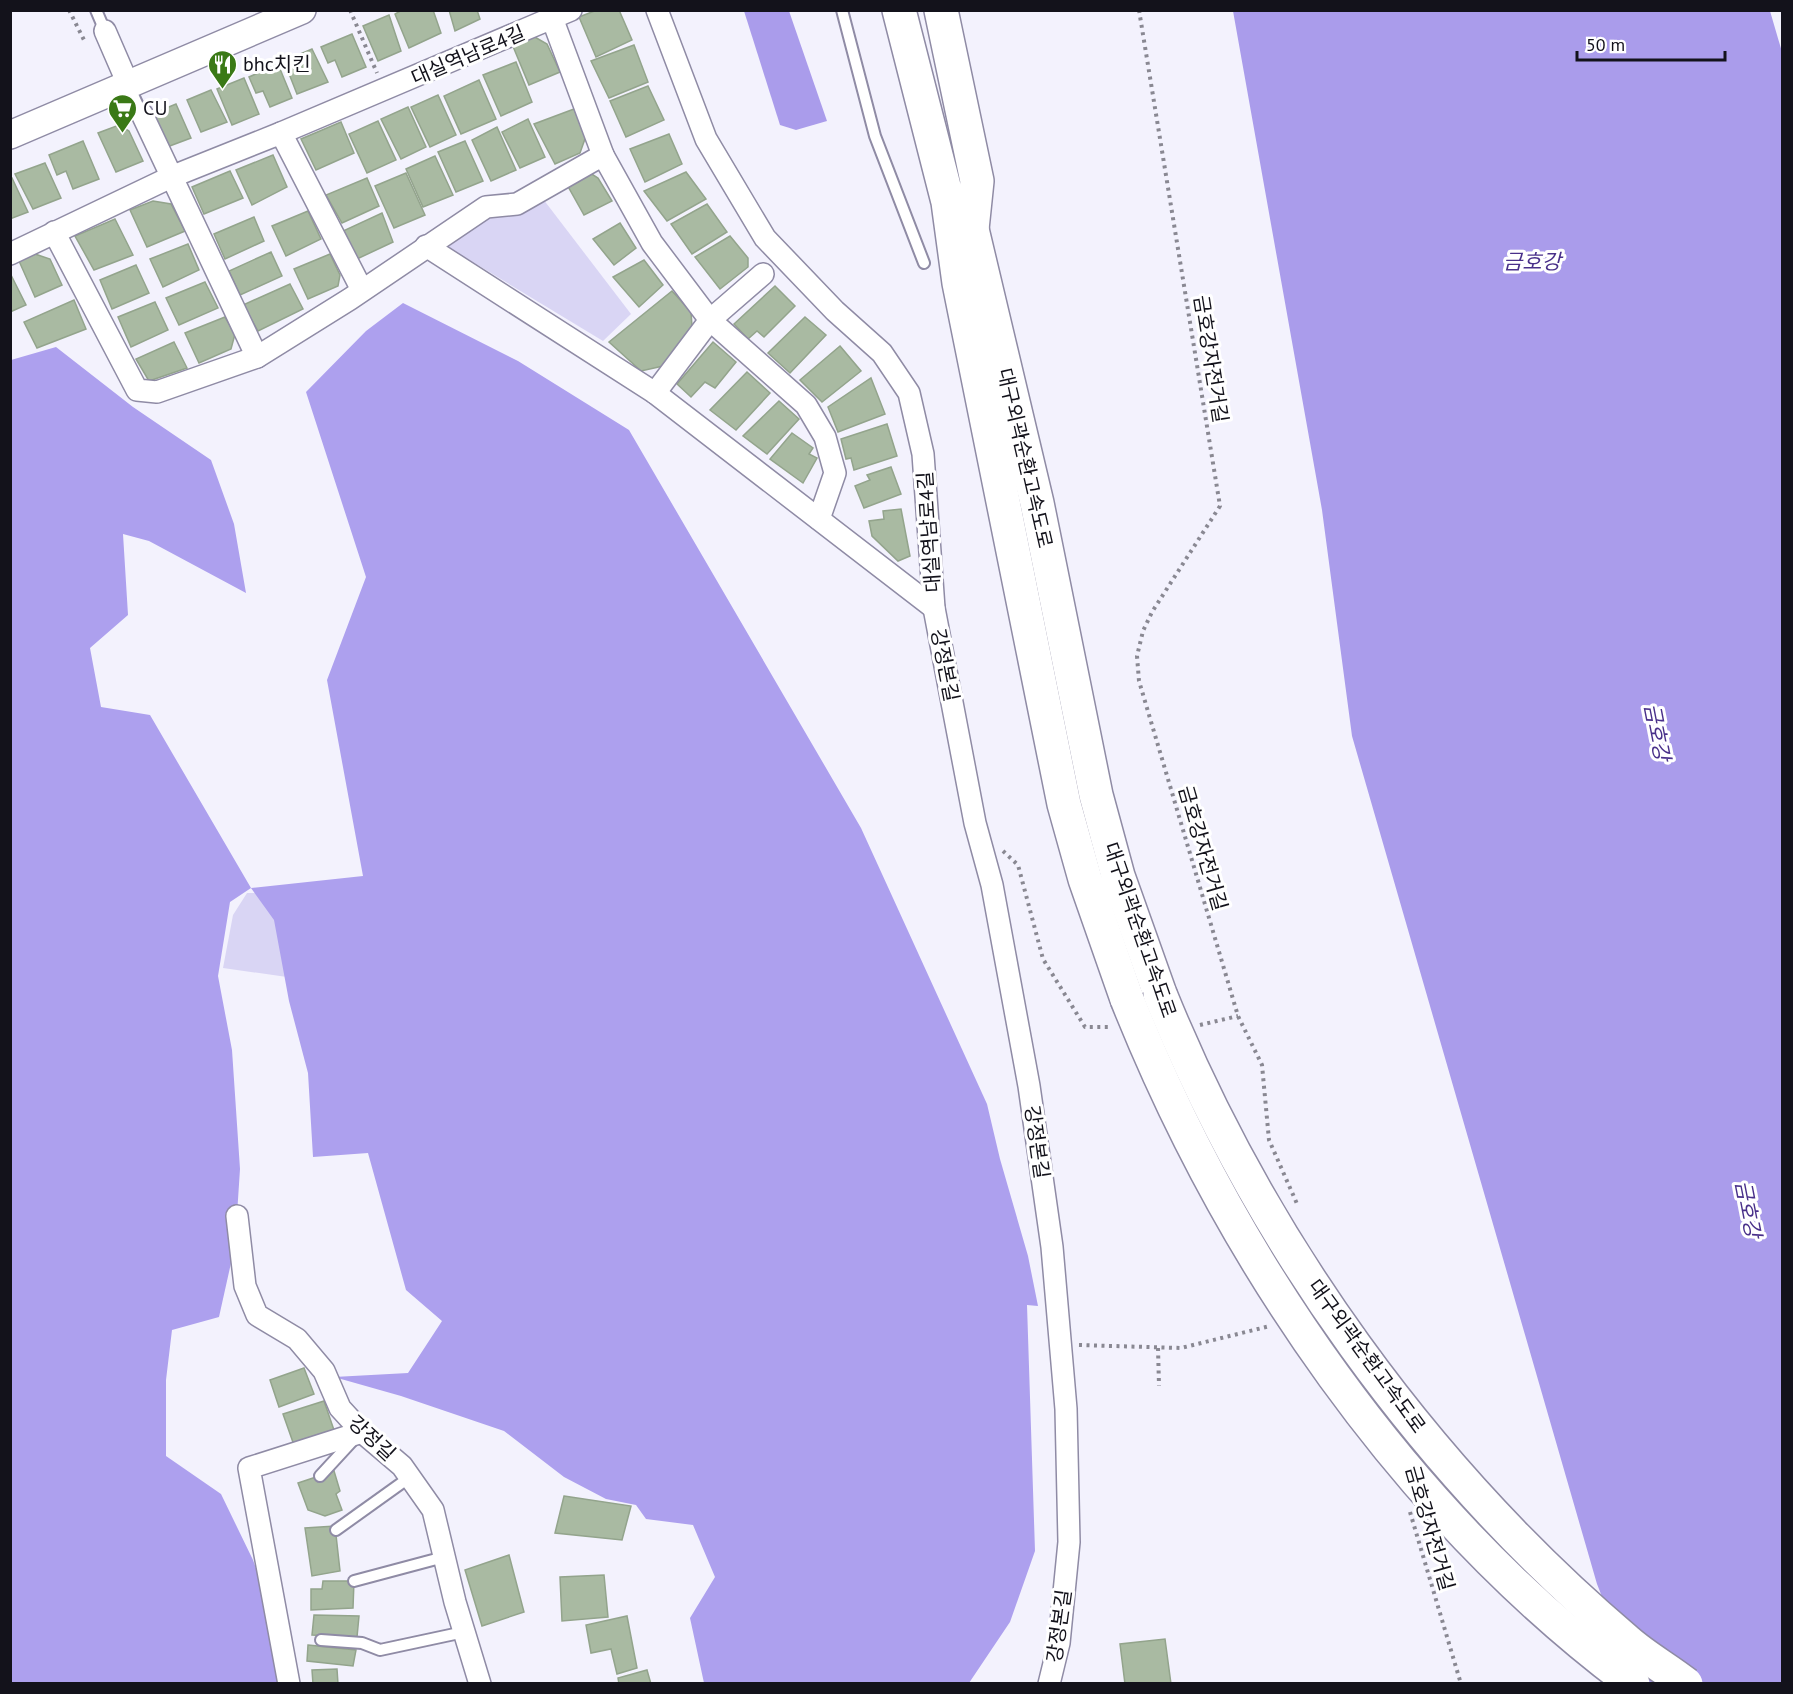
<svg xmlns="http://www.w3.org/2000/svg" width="1793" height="1694" viewBox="0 0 1793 1694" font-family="'PT Sans','Noto Sans KR',sans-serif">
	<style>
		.green { fill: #d9d5f4 }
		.forest { fill: #ada0ee }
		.water { fill: #aa9ceb }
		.building { fill: #a9baa2; stroke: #93a48c; stroke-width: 1.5 }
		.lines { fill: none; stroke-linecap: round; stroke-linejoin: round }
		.service-casing { stroke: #8f8ba5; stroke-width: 14 }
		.minor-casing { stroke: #8f8ba5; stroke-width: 24 }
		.tertiary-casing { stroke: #8f8ba5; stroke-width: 30 }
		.motorway-casing { stroke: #8f8ba5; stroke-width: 36 }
		.path { stroke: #898892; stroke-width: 4; stroke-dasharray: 3 4.5; stroke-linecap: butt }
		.service { stroke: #fff; stroke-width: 10 }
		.minor { stroke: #fff; stroke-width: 21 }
		.tertiary { stroke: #fff; stroke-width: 27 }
		.motorway { stroke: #fff; stroke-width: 33 }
		.motorway-bridge-casing { stroke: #8f8ba5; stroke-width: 36; stroke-linecap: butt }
		.motorway-bridge { stroke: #fff; stroke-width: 33 }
		.labels { text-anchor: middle; stroke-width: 6; stroke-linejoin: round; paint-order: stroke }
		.street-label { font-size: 20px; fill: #13121b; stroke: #fff }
		.poi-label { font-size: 20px; fill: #13121b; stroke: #fff; text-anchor: start }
		.water-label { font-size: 21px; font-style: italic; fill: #49308a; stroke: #fff }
	</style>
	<rect width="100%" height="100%" fill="#f3f2fd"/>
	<!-- green -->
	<g class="green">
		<polygon points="540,195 631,314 603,341 448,247 492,214"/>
		<polygon points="247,893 279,893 287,977 223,968 233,915"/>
	</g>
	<!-- forest -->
	<polygon class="forest" points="403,303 518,361 629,430 861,828 987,1104 1000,1159 1028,1256 1038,1306 1027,1305 1035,1551 1010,1622 969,1683 704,1683 690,1618 715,1577 693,1525 646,1519 636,1505 606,1499 564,1477 504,1431 401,1396 334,1377 408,1373 442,1321 406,1290 368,1153 313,1157 308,1073 289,1001 274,920 251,888 230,902 218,976 232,1050 240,1169 235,1245 219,1317 172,1330 166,1380 166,1456 221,1494 253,1560 296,1683 11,1684 11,360 56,347 133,407 211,460 234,524 246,593 149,541 123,534 128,615 90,648 101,707 150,715 251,888 363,876 327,680 366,577 306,392 366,331"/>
	<!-- water -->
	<g class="water">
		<polygon points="744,11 789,11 827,121 796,130 780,125"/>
		<polygon points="1233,11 1770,11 1782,52 1782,1683 1636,1683 1597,1584 1352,736 1322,510"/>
	</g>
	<!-- building -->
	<g class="building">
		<polygon points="402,10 433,10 441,33 409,48 395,14"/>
		<polygon points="449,10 477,10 480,19 455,31"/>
		<polygon points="597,10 619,10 632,40 596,57 579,17"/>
		<polygon points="389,15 401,51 378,61 363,26"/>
		<polygon points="352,34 366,67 342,77 335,60 328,63 321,47"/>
		<polygon points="533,36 547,44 560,72 529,85 512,44"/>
		<polygon points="634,45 648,82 609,98 591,61"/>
		<polygon points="312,49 328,82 297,94 284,61"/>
		<polygon points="516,62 532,102 501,116 483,75"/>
		<polygon points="278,64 292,98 270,107 263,91 256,93 249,77"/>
		<polygon points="244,78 259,114 232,125 217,89"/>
		<polygon points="479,80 496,119 461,134 444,96"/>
		<polygon points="648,86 664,120 626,137 610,101"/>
		<polygon points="211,90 227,122 201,132 187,100"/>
		<polygon points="438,95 456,135 430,147 411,107"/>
		<polygon points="176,104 191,138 167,147 152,114"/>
		<polygon points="408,107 426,147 401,159 381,119"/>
		<polygon points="574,109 586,136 580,153 555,164 534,124"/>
		<polygon points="528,119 545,157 520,168 502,132"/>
		<polygon points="378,121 396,160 367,173 349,134"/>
		<polygon points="341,122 354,153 316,170 301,139"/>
		<polygon points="119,125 129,131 143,161 116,172 98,133"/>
		<polygon points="497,127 516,170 491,181 472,140"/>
		<polygon points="669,134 682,164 645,182 630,149"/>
		<polygon points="83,141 99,179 73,189 66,171 57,175 49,155"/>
		<polygon points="465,141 483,181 456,192 438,152"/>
		<polygon points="273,155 287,187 252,205 236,170"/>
		<polygon points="435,156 453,195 423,207 406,169"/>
		<polygon points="45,163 61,198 33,209 15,174"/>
		<polygon points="230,171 243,198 204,214 192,187"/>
		<polygon points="587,171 598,178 612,201 584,215 565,181"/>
		<polygon points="686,172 706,199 667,221 644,191"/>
		<polygon points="406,173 425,215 394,228 375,186"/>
		<polygon points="12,178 28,212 10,219 10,179"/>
		<polygon points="367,178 379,206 342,223 326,195"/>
		<polygon points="153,201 171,204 185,231 147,247 130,210"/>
		<polygon points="707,204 727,232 692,254 671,224"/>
		<polygon points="308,211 321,239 286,256 272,226"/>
		<polygon points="382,213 393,242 357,259 343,231"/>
		<polygon points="254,217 264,241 225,259 214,234"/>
		<polygon points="115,219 133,255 94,270 75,236"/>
		<polygon points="620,223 636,248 614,265 593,239"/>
		<polygon points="730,236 748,258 748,267 720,289 695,257"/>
		<polygon points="188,244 199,270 163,287 150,259"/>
		<polygon points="271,252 282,276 240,295 229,271"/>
		<polygon points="35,254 50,259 62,285 35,297 19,261"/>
		<polygon points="330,254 340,275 338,286 308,299 294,269"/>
		<polygon points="644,260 663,285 639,307 613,277"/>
		<polygon points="136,265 149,293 112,309 100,280"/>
		<polygon points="10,273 26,305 10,312"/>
		<polygon points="205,282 218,308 179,325 166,298"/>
		<polygon points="290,284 303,309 258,331 243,305"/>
		<polygon points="775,286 795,306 764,337 757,331 748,339 734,324"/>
		<polygon points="672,291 691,312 692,326 663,366 641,371 609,342"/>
		<polygon points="74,300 86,329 37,348 24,322"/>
		<polygon points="155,302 168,330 131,347 118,317"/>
		<polygon points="225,317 235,334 231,349 199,363 185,333"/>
		<polygon points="805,317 826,335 790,373 768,353"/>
		<polygon points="174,342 187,368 149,381 136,359"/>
		<polygon points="713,342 736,362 715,388 705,382 691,397 677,384"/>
		<polygon points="840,346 861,371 822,402 800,380"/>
		<polygon points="747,372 770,393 736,430 710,410"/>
		<polygon points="871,378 885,414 838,432 828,407"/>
		<polygon points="779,401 799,419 767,454 743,436"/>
		<polygon points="887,424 897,456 854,470 851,458 846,459 841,439"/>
		<polygon points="792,433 813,448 809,454 817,458 803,483 770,459"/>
		<polygon points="891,467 901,494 864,508 855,486 870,480 867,475"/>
		<polygon points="901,509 910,556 898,561 872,536 869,521 884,519 883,511"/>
		<polygon points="304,1368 314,1394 279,1407 270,1380"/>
		<polygon points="324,1401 335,1433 295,1448 283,1414"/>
		<polygon points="334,1471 340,1491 336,1494 342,1510 325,1516 308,1510 298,1483"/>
		<polygon points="564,1496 631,1506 622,1540 555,1533"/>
		<polygon points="335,1526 340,1571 312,1576 305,1528"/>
		<polygon points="509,1555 524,1612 482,1626 465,1570"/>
		<polygon points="604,1575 608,1617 562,1621 560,1577"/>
		<polygon points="323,1581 354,1581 353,1608 311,1610 311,1589 322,1589"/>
		<polygon points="314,1615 359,1616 357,1637 312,1635"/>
		<polygon points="627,1616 637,1668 617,1674 611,1649 591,1653 586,1625"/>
		<polygon points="1165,1639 1171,1684 1125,1684 1120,1644"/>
		<polygon points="308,1645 356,1650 353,1666 307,1661"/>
		<polygon points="337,1669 338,1684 313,1684 312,1670"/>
		<polygon points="647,1670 651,1684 619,1684 618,1678"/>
	</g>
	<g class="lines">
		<defs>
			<g id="service">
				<polyline points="96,10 105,31"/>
				<polyline points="842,10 875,136 924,263"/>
				<polyline points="128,84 142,114"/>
				<polyline points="320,1476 355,1438"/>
				<polyline points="336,1530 410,1477"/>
				<polyline points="354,1581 444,1557"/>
				<polyline points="321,1640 362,1643 380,1650 464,1632"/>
			</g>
			<g id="minor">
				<polyline points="657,10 706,139 765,238 835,311 882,353 909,393 923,454 934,608 975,823 992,885 1029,1086 1052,1247 1066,1409 1069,1542 1059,1643 1049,1684"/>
				<polyline points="552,18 571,10"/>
				<polyline points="105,31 128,84"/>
				<polyline points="142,114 257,357"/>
				<polyline points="281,133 552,18 603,155"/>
				<polyline points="54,232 137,390 157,392 257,357 350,299 486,207 517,204 603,155 652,243 710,320 806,405 825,437 835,473 819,519"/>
				<polyline points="426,246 655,393 934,608"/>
				<polyline points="10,254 171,177 281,133 362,290"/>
				<polyline points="655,393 710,320 763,274"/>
				<polyline points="237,1216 245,1286 257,1315 297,1339 324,1371 340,1408 362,1432 402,1466 433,1510 455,1602 480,1684"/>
				<polyline points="289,1684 249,1468 362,1432"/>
			</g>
			<polyline id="tertiary" points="10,135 302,10"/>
			<g id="motorway">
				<polyline points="899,10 948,202 959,283 1064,804 1085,879 1127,999"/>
				<polyline points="941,10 977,181 972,229"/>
				<polyline points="971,225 1037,503 1096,795 1118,876 1160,994"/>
			</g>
		</defs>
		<!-- service casing -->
		<use href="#service" class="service-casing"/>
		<!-- minor casing -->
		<use href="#minor" class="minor-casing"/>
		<!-- tertiary casing -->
		<use href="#tertiary" class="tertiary-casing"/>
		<!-- motorway casing -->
		<use href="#motorway" class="motorway-casing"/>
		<!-- path -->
		<g class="path">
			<polyline points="69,10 84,40"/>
			<polyline points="350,10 377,73"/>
			<polyline points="1139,10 1220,506 1152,612 1143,631 1137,656 1139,681 1238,1016 1262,1065 1269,1140 1298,1206"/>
			<polyline points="1003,851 1018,865 1043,959 1085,1027 1111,1027"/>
			<polyline points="1200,1025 1238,1016"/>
			<polyline points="1079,1345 1181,1348 1270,1326"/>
			<polyline points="1158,1348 1159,1386"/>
			<polyline points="1410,1512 1461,1684"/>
		</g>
		<!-- service -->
		<use href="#service" class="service"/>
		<!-- minor -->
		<use href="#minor" class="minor"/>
		<!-- tertiary -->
		<use href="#tertiary" class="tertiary"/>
		<!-- motorway -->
		<use href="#motorway" class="motorway"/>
		<defs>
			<g id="motorway-bridge">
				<path d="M1160,994C1260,1241 1424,1469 1627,1641C1645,1657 1667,1669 1686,1684"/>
				<path d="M1127,999C1231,1260 1406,1515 1633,1684"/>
			</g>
		</defs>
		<!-- motorway-bridge casing -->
		<use href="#motorway-bridge" class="motorway-bridge-casing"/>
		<!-- motorway-bridge -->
		<use href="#motorway-bridge" class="motorway-bridge"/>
	</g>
	<!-- icons -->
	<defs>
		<symbol id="restaurant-pin" viewBox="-11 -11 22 30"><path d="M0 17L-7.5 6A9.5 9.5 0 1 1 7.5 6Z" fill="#3a7916" stroke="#fff"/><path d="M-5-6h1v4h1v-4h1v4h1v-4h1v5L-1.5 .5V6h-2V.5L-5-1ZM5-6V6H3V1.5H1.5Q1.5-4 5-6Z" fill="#fff"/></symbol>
		<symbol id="supermarket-pin" viewBox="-11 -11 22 30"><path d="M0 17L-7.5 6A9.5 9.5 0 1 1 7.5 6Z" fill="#3a7916" stroke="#fff"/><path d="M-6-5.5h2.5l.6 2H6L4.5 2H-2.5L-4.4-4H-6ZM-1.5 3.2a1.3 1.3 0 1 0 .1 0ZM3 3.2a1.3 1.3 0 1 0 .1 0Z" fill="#fff"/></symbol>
	</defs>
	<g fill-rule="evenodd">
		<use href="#restaurant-pin" x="206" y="48" width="33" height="45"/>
		<use href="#supermarket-pin" x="106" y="92" width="33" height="45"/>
	</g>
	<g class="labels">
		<!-- street labels -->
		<g class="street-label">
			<text transform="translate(468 55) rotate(-23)" y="7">대실역남로4길</text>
			<text transform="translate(1211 359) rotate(81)" y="7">금호강자전거길</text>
			<text transform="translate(1025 458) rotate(77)" y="7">대구외곽순환고속도로</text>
			<text transform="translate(929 532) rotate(-94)" y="7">대실역남로4길</text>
			<text transform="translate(945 665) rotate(79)" y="7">강정본길</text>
			<text transform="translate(1203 848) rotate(74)" y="7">금호강자전거길</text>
			<text transform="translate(1140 930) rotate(71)" y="7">대구외곽순환고속도로</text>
			<text transform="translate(1037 1142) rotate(82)" y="7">강정본길</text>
			<text transform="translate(1367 1356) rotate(54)" y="7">대구외곽순환고속도로</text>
			<text transform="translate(372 1438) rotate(43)" y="7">강정길</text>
			<text transform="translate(1430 1528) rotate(74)" y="7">금호강자전거길</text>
			<text transform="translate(1059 1626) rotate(-82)" y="7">강정본길</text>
		</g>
		<!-- poi labels -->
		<g class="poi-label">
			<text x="243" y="71">bhc치킨</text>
			<text x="143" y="115">CU</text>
		</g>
		<!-- water labels -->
		<g class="water-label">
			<text x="1532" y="269">금호강</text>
			<text transform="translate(1657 732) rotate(79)" y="7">금호강</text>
			<text transform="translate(1748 1209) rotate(79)" y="7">금호강</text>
		</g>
	</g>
	<!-- border -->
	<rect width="1793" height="1694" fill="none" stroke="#13121b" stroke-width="24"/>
	<!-- scale -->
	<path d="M1577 51v9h148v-9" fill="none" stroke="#13121b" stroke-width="3"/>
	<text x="1586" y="51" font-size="18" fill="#13121b" stroke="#ffffff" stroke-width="4.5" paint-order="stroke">50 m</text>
</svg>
